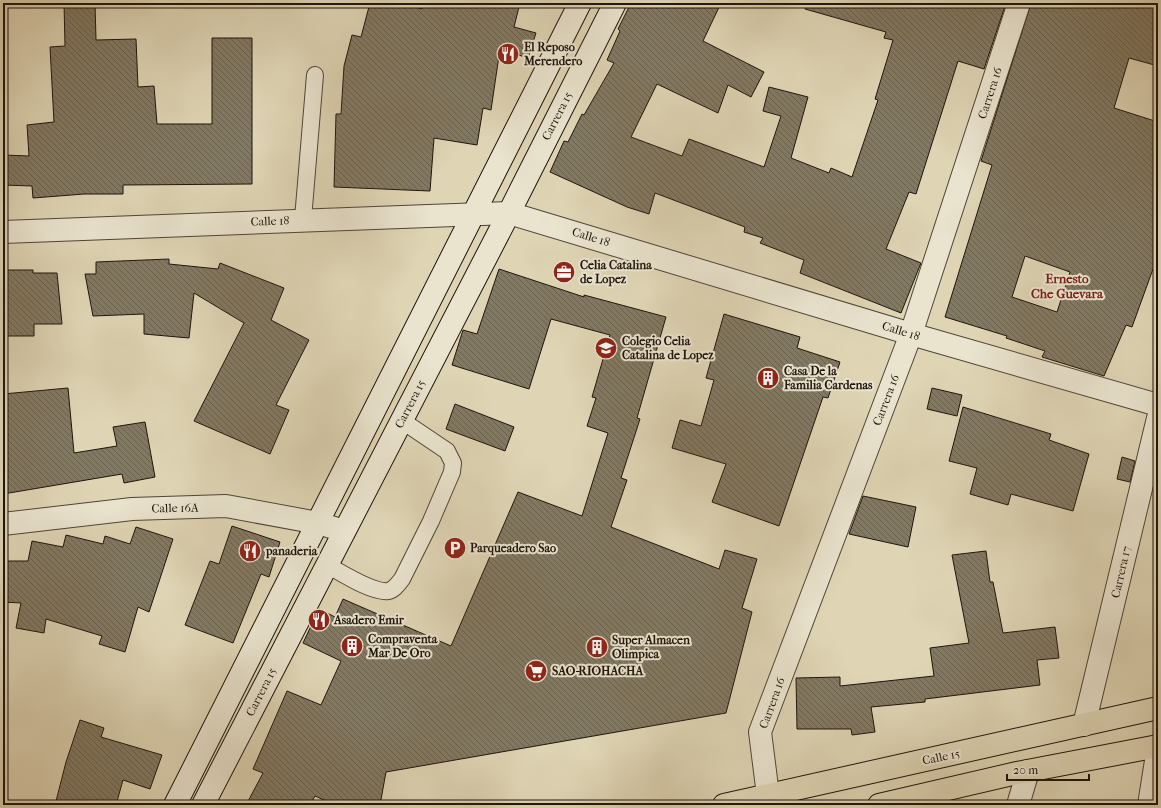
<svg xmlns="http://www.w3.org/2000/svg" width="1161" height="808" viewBox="0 0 1161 808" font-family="'IM FELL French Canon',serif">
<defs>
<pattern id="building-back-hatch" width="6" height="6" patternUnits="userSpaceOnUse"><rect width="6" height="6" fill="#827963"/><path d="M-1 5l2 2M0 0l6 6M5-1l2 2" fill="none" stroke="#6a6250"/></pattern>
</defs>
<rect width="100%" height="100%" fill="#dfd5b5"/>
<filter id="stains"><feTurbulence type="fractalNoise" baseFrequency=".005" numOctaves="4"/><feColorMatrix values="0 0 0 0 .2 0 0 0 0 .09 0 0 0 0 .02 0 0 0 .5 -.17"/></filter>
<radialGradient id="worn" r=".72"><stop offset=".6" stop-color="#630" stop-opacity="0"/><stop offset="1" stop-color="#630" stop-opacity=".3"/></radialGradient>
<g fill="url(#building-back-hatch)" stroke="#1e150b" fill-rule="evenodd">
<path d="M64,3H95L96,40L136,39L138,87L154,86L157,124H212V38H252V184L123,185V194H84L33,198L32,186L3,185V155L29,156L27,125L54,122L50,47L65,46Z"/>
<path d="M370,3H401L422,9L423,3H520L514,27L536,33L528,58L500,49L491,110L483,108L477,145L434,138L430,191L334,187L336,114H341L344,66L352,35L361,37Z"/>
<path d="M631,3H721L703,41L764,72L751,97L728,85L718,113L657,84L631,137L682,156L689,139L764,167L781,116L763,111L769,87L808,97L791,158L829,173L831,168L852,177L878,100L875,99L893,40L884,38L886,32L805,9L806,3H1006L984,69L958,61L916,194L909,192L886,249L921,263L901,313L800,273L804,260L760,243L763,238L744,232L745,227L655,193L649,214L627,207L550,172L564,141L568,142L582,114L584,115L614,63L607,60L620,31L618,29Z"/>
<path d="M1031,3H1158V66L1129,58L1114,108L1158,122V270L1153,269L1132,327L1126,325L1104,376L1042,357L1045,351L1006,338L1007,336L945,317L992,165L981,161ZM1025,256L1070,272L1057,312L1012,297Z"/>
<path d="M169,259V264L218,269L220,263L284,288L271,320L309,340L276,405L289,410L270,454L194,421L244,323L194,293L189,338L144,334V314L93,316L85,274H96V262Z"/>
<path d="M499,269L584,297V295L666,317L637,418L640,419L621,478L627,480L611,527L719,569L725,550L757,559L742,608L752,612L726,713L386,772L380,805H335L315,796L310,805H246L263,773L253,769L287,691L321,705L341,661L303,643L319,609L335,617L343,599L451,646L518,492L582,516L608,433L587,426L596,398L592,397L610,335L551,319L529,389L452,365L463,330L477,334Z"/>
<path d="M3,270H33V273H57L62,324H34V336H3Z"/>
<path d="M724,314L800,337L797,348L840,362L828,398L823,397L779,526L712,502L726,464L672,448L680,420L701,426L714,380L706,378Z"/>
<path d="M68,388L74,453L117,446L113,427L145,422L155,477L124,483L122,474L3,494V394Z"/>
<path d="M932,388L962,395L957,416L927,409Z"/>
<path d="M455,404L514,427L505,451L446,429Z"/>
<path d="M963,407L1051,434L1049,440L1089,454L1073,511L1011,494L1008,505L970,494L977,468L949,461Z"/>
<path d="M1122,457L1135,461L1130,482L1117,479Z"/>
<path d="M863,496L916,507L908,547L849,534Z"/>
<path d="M232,526L280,542L269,577L261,574L233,643L185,625L210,561L219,564Z"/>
<path d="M136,527L173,539L149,612L138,607L125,652L99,644L102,636L46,619L44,633L16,628L21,603L3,602V561H28L32,541L63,547L66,535L103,544L105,536L130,544Z"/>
<path d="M986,551L990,582H993L1003,633L1055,627L1059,658L1037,660L1040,685L925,699V702L871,707L875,732L852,735L851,729H797L796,678L840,677V686L934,676L930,648L969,643L952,555Z"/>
<path d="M80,720L104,728L101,737L162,755L150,789L123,780L116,805H55L66,762Z"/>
</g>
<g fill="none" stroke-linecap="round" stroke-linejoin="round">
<g stroke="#4e4536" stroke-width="18">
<g id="lane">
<path d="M303,219L315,75"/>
<path d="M327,565C342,573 372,593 388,591C394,590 398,584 402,579L431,521L452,472L453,463L447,451L401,420"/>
</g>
</g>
<g stroke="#4e4536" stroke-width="24">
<g id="street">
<path d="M3,232L509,213L911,334L1158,405"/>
<path d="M3,524L132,509L226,506L318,523L344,531"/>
<path d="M1084,725L1158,418"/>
<path d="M768,795L760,732L911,334L1019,3"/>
<path d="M1018,805L1028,771"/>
<path d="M1149,805L1158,748"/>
</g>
</g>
<g stroke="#1e150b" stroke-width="24">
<g id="secondary">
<path d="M175,805L580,3"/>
<path d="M203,805L509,213L615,3"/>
</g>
</g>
<g stroke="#1e150b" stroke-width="24">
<g id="highway">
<path d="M724,805L1158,708"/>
<path d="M879,805L1017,773L1158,746"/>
</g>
</g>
<use href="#lane" stroke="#eae4cf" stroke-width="16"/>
<use href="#street" stroke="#eae4cf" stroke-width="22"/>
<use href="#secondary" stroke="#eae4cf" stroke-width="22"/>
<use href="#highway" stroke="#dfd5b5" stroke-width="22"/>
</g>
<defs>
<g id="restaurant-disc" transform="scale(1.15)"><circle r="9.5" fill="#8f2418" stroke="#eae4cf"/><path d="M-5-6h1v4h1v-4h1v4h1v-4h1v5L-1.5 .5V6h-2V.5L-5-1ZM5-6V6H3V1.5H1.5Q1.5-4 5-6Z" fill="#fff"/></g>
<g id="office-disc" transform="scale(1.15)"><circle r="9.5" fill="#8f2418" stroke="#eae4cf"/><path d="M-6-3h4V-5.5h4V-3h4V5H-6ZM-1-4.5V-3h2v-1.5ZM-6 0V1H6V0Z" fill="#fff"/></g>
<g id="school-disc" transform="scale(1.15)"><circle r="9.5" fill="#8f2418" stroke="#eae4cf"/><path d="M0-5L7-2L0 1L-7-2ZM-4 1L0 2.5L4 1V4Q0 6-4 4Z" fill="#fff"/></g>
<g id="building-disc" transform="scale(1.15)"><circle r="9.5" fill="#8f2418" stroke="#eae4cf"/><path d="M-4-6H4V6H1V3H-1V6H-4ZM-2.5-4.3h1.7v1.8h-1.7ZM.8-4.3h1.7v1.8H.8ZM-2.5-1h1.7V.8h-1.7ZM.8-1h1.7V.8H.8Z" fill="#fff"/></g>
<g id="parking-disc" transform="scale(1.15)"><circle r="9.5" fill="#8f2418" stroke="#eae4cf"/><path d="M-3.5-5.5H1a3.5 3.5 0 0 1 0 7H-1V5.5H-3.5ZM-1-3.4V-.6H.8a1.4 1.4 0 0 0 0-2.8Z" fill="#fff"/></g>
<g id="supermarket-disc" transform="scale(1.15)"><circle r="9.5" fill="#8f2418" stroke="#eae4cf"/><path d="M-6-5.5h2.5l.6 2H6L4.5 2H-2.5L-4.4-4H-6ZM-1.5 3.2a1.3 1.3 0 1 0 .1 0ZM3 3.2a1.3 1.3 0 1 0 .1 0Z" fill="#fff"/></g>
</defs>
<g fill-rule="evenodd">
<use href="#restaurant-disc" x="508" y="54"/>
<use href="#office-disc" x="564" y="272"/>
<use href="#school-disc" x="606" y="348"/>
<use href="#building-disc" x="768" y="378"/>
<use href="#parking-disc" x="455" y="548"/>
<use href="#restaurant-disc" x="250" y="551"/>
<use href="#restaurant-disc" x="319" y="620"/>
<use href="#building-disc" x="352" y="646"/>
<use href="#building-disc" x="597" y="647"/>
<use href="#supermarket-disc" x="536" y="671"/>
</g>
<g text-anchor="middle" stroke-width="4" stroke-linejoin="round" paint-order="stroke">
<g font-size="12" font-weight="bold" fill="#1e150b" stroke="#eae4cf" text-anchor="start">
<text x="524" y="51">El Reposo<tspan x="524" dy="14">Merendero</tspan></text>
<text x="580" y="269">Celia Catalina<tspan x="580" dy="14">de Lopez</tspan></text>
<text x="622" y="345">Colegio Celia<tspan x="622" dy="14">Catalina de Lopez</tspan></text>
<text x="784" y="375">Casa De la<tspan x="784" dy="14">Familia Cardenas</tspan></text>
<text x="470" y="552">Parqueadero Sao</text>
<text x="266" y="555">panaderia</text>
<text x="334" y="624">Asadero Emir</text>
<text x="368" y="643">Compraventa<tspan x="368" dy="14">Mar De Oro</tspan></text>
<text x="612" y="644">Super Almacen<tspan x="612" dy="14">Olimpica</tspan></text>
<text x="552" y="675">SAO-RIOHACHA</text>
</g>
<g font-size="12" fill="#1e150b" stroke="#eae4cf">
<text transform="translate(990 93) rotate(-72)" y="4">Carrera 16</text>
<text transform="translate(557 116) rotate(-63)" y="4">Carrera 15</text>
<text transform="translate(270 221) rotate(-2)" y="4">Calle 18</text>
<text transform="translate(591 237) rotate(17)" y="4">Calle 18</text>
<text transform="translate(901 331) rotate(17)" y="4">Calle 18</text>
<text transform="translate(886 400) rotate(-69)" y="4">Carrera 16</text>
<text transform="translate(410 404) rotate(-63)" y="4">Carrera 15</text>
<text transform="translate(175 508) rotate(-1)" y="4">Calle 16A</text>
<text transform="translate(1121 572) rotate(-77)" y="4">Carrera 17</text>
<text transform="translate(261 692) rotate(-63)" y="4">Carrera 15</text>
<text transform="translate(772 703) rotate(-70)" y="4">Carrera 16</text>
<text transform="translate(941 757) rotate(-12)" y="4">Calle 15</text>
</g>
<g font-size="13" font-weight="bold" fill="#7a1f14" stroke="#eae4cf">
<text x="1067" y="283">Ernesto<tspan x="1067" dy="15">Che Guevara</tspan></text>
</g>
</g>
<rect width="1161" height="808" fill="none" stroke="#dfd5b5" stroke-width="16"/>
<rect x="4" y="4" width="1153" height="800" fill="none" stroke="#1e150b" stroke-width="2"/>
<rect x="8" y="8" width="1145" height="792" fill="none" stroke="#1e150b"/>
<path d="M1007 774v6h82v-6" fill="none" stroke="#1e150b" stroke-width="2"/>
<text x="1013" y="774" font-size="12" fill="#1e150b" stroke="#eae4cf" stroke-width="3" paint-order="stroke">20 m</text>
<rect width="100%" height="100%" filter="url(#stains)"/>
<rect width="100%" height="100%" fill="url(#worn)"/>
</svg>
